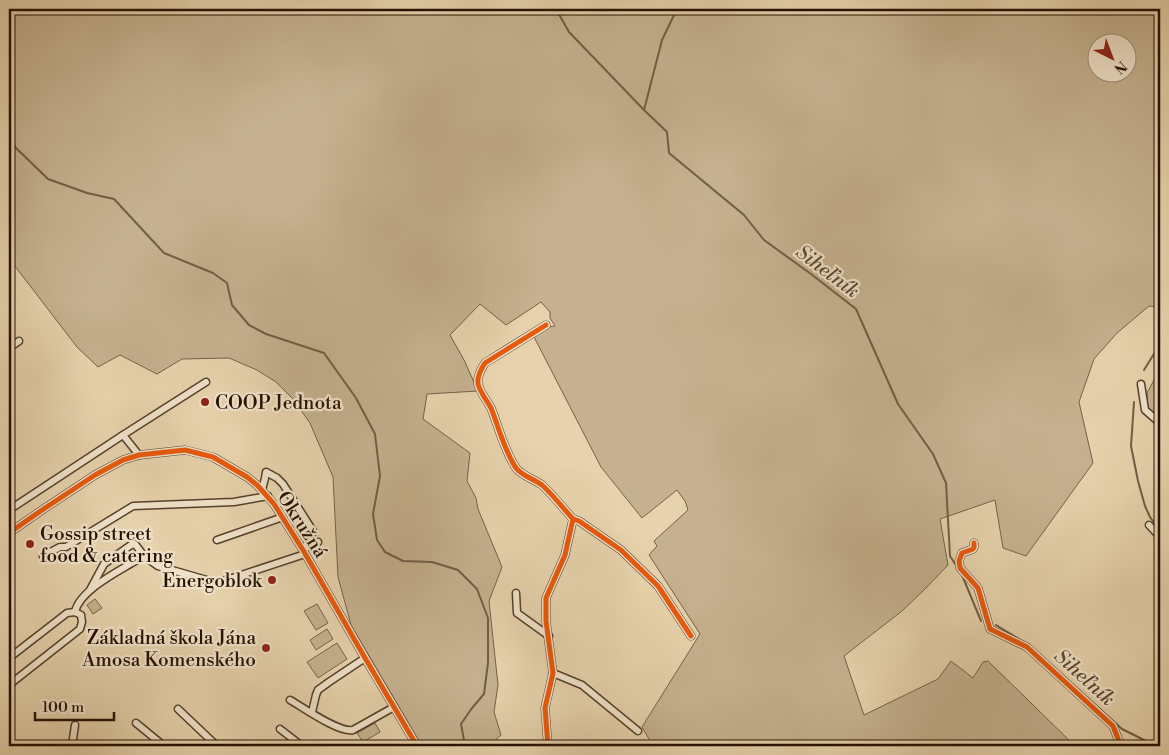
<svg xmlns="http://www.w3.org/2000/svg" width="1169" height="755" viewBox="0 0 1169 755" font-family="'Libre Bodoni',serif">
<rect width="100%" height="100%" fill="#e6d2ac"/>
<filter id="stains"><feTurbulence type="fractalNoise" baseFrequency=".004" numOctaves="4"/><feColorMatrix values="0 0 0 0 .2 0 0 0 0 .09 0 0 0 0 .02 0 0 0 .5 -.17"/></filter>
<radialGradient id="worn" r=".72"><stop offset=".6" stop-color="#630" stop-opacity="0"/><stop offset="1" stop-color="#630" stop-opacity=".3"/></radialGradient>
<g fill="#c5b18f" stroke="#766048" fill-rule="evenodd">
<path d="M9,9H1160V307L1149,306L1117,333L1094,359L1079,402L1093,463L1026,556L1003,548L995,500L940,519L948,565L925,589L902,611L844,656L864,715L938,679L951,661L973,678L983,662L988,661L1075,746H653L642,727L700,634L649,555L657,546L654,541L688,510L685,501L677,490L642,518L601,467L533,335L548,327L555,326L550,318V312L541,302L506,325L480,304L450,335L464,360L478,391L427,394L423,419L470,453L467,481L476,498L478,509L502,567L489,601L498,685L494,712L501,735L489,746H422L351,625L338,577L333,477L310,423L293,399L276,382L257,370L229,358L182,359L157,374L120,355L98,367L77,347L11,261L9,263ZM1096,42H1126V72H1096Z"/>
<path d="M1160,369V422L1148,411L1147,393Z"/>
<path d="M95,599L102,608L93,614L87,605Z"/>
<path d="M317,604L328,623L316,630L304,611Z"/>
<path d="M327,629L333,639L316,650L310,640Z"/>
<path d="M337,643L347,659L318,678L307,662Z"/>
<path d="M375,723L380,732L363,742L357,733Z"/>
</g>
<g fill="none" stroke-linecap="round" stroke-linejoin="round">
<g stroke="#725d45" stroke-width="2">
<path d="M556,9L569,32L644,110L667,132L669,153L744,215L764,240L811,274L856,309L898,404L933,454L946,483L950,556L957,567"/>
<path d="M644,110L662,40L677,9"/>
<path d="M9,136L16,148L48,179L87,193L114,199L164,253L213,273L227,283L232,305L249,325L266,334L324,353L356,398L375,434L380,476L373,514L377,540L385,552L403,561L432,562L458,570L477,589L488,618V663L484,694L472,708L461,724L465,746"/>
<path d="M1144,370L1160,344"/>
<path d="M1134,402L1131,446L1138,481L1145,506L1150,517L1160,531"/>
<path d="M962,575L981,621"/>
<path d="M996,625L1024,642"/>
<path d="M1058,671L1122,729L1156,746"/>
</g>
<g stroke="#56402c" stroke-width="9">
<g id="street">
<path d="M546,325L485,363C481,369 477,376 478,384C480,392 487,401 491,408C499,428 504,450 516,468C522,476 534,479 542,485C553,495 563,508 573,519"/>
<path d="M9,348L19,341"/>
<path d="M1141,384L1145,410L1160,423"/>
<path d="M139,455L123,435L206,382"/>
<path d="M262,490L265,478L266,472L277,478L283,484L313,531L310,540L303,550"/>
<path d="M9,510L123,435"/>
<path d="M1149,525L1160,537"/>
<path d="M9,533L42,510L95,475L123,460L139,455L185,450L213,457L247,477L257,485L274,504L303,550L365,658L394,707L417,746"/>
<path d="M217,540L283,517"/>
<path d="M974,543V547L973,549L962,553L959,561L960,568L978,588L990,629L1027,647L1113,726L1121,746"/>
<path d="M304,549L318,542"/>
<path d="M43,556L60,547H66L133,506L234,502L268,496"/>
<path d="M90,590L104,564L131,545L135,544L144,556L158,566L217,583L305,554"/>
<path d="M516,593L517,613L549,636"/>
<path d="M75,612C79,592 113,574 130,564C135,561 140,559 144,556"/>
<path d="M9,658L67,613L75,612L81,615L82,622L80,629L9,685"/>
<path d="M553,673L582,685L638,731"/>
<path d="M290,700C304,708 339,733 353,730L394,707"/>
<path d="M178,709L217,746"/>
<path d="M312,712L316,695L318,690L329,682L365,658"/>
<path d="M136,723L164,746"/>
<path d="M280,729L302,746"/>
<path d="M72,746L75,725"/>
<path d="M548,746L545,708L553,673L546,621V598L565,555L573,519L579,521L621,550L658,586L691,636"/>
</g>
</g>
<use href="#street" stroke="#efe2c9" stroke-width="6"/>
<g stroke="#efe2c9" stroke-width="8">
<g id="cycleway">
<path d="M546,325L485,363C481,369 477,376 478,384C480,392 487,401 491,408C499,428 504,450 516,468C522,476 534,479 542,485C553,495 563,508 573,519"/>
<path d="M9,533L42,510L95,475L123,460L139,455L185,450L213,457L247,477L257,485L274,504L303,550L365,658L394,707L417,746"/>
<path d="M974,543V547L973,549L962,553L959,561L960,568L978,588L990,629L1027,647L1113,726L1121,746"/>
<path d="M548,746L545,708L553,673L546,621V598L565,555L573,519L579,521L621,550L658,586L691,636"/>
</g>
</g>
<use href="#cycleway" stroke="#e8590c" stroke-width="5"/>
</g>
<g fill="#8f2418" stroke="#efe2c9" stroke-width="2">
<circle cx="205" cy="402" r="5"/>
<circle cx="30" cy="544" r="5"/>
<circle cx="272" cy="580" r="5"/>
<circle cx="266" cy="648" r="5"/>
</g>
<g text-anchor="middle" stroke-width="4.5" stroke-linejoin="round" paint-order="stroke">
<g font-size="19" fill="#261002" stroke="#efe2c9" text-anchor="start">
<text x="215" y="409">COOP Jednota</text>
<text x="40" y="540">Gossip street<tspan x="40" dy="22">food &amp; catering</tspan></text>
<text x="262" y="587" text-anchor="end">Energoblok</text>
<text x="256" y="644" text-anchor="end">Základná škola Jána<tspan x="256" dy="22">Amosa Komenského</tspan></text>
</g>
<g font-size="19" fill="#261002" stroke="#efe2c9">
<text transform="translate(303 524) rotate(57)" y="7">Okružná</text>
</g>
<g font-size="20" font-style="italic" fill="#5f4a34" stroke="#efe2c9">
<text transform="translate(828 271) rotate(37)" y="7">Siheľník</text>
<text transform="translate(1085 677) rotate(42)" y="7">Siheľník</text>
</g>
</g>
<rect width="1169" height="755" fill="none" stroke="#e6d2ac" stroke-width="30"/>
<rect x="10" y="10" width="1149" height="735" fill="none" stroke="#261002" stroke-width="2.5"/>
<rect x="15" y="15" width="1139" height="725" fill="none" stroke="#261002"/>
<g transform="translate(1112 58) rotate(138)"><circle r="24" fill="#efe2c9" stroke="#9f8e79"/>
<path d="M0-4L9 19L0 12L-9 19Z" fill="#8f2418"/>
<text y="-8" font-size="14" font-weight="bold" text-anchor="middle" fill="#261002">N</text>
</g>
<path d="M35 712v8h79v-8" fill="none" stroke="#261002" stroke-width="2.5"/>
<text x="42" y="712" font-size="15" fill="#261002" stroke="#efe2c9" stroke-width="4" paint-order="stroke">100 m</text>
<rect width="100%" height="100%" filter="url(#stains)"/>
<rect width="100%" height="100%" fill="url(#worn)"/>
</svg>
